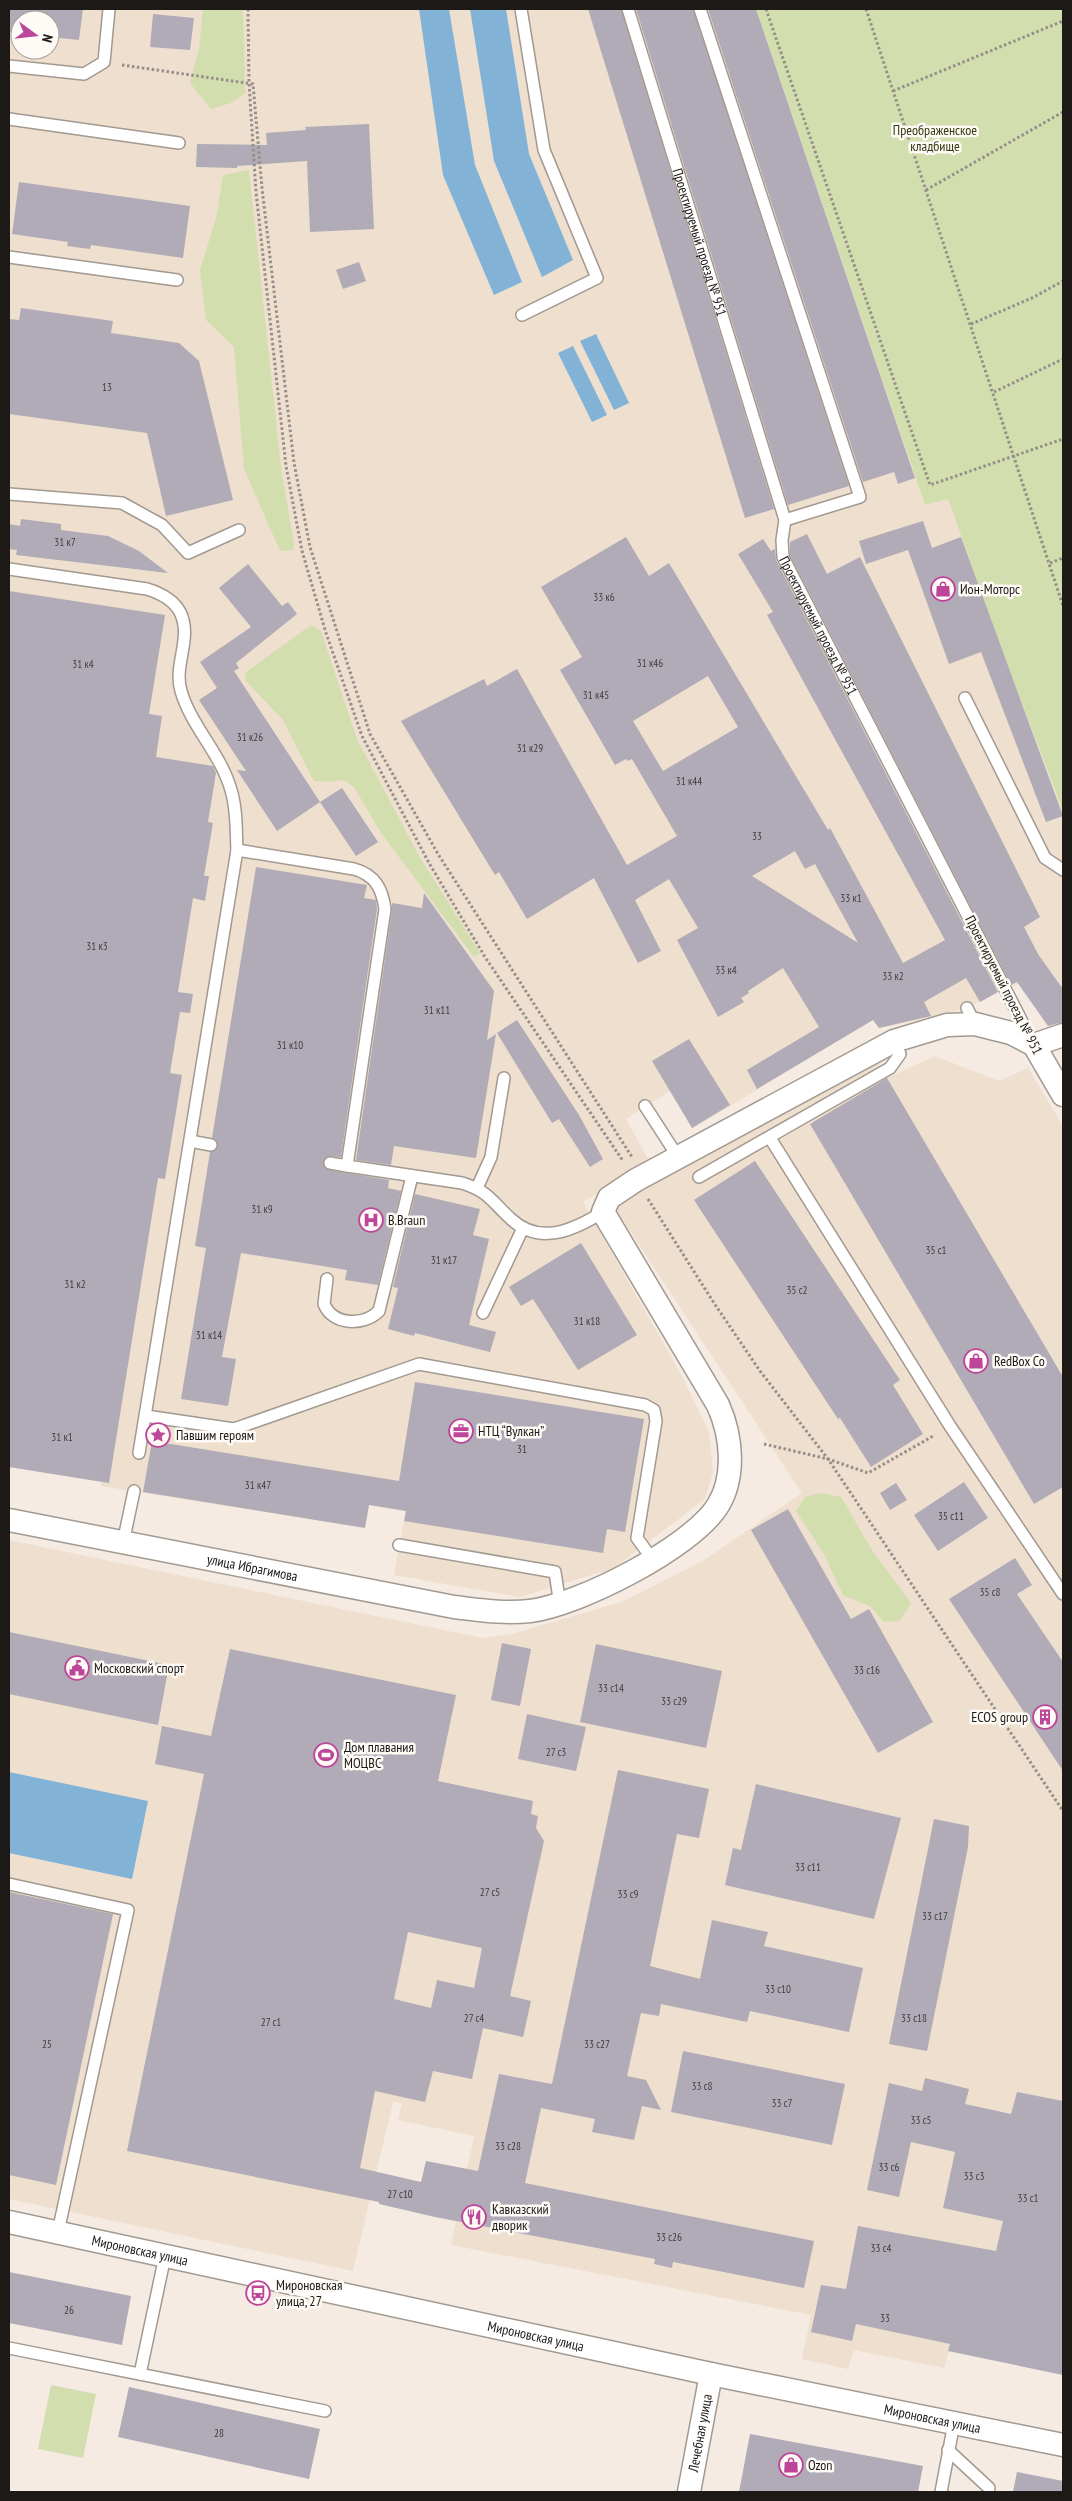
<svg xmlns="http://www.w3.org/2000/svg" width="1072" height="2501" viewBox="0 0 1072 2501" font-family="'PT Sans Narrow',sans-serif">
<rect width="100%" height="100%" fill="#f5ebe2"/>
<path fill="#eedfcf" fill-rule="evenodd" d="M9,9H756L925,505L948,499L1010,673L1063,811V989L1038,954L1019,984L998,992L967,1008L932,1017L879,1028L873,1020L693,1128L670,1091L626,1119L654,1170H674L878,1063L887,1078L935,1056L999,1081L1028,1068L1063,1126V2375L949,2351L944,2368L854,2350L848,2369L802,2359L811,2315L451,2245L474,2136L398,2120L402,2103L393,2102L353,2271L9,2199V1540L482,1638L512,1634L624,1601L704,1560L802,1493L603,1190L583,1202L681,1374L709,1432L713,1472L705,1499L614,1568L520,1597L394,1575L406,1510L369,1505L365,1528L101,1486V1482L9,1467ZM20,20H50V50H20Z"/>
<g fill="#d3deae">
<path d="M203,9H243L245,93L231,103L211,109L190,83L199,49Z"/>
<path d="M756,9H1063V811L1000,645L948,499L925,505Z"/>
<path d="M249,170L281,467L294,544L293,550L280,551L244,469L234,347L206,320L200,270L216,218L223,175Z"/>
<path d="M311,625L321,631L357,739L419,856L480,953L474,957L381,833L354,787L343,780L329,782L314,781L283,720L245,680L246,672Z"/>
<path d="M820,1493L841,1497L873,1552L911,1603L900,1621L884,1622L870,1606L843,1595L824,1554L796,1511L805,1497Z"/>
<path d="M51,2385L96,2394L83,2458L38,2449Z"/>
</g>
<g fill="#82b3d7">
<path d="M419,9H449L475,165L522,282L494,295L443,175Z"/>
<path d="M470,9H506L529,154L573,260L542,277L494,161Z"/>
<path d="M596,334L629,403L614,410L580,341Z"/>
<path d="M573,346L607,415L592,422L558,353Z"/>
<path d="M9,1772L148,1801L132,1879L9,1853Z"/>
</g>
<g fill="#b0abb6" fill-rule="evenodd">
<path d="M9,9H83L79,40L50,37V20H20V34L9,32Z"/>
<path d="M588,9H621L774,509L745,518Z"/>
<path d="M636,9H693L849,486L788,505Z"/>
<path d="M708,9H756L915,478L898,484L894,472L863,482Z"/>
<path d="M153,14L194,18L190,50L150,47Z"/>
<path d="M369,124L374,229L310,232L307,161L237,166V168L196,167L197,144L267,145L266,133L306,130L305,127Z"/>
<path d="M19,182L190,206L183,258L91,245L90,249L67,246L68,242L12,234Z"/>
<path d="M359,262L366,281L343,289L336,270Z"/>
<path d="M21,308L113,321L111,333L179,343L199,361L233,500L166,516L147,433L9,414V319L19,320Z"/>
<path d="M21,519L61,524V530L108,536L139,551L168,573L16,555L17,550L9,549V524L20,526Z"/>
<path d="M923,521L932,548L961,537L1063,816L1046,822L981,652L949,664L908,550L866,564L859,541Z"/>
<path d="M807,534L827,574L860,557L1040,917L1024,927L1038,954L1063,989V1022L1048,1026L1017,982L1011,985L790,555V542Z"/>
<path d="M626,537L649,576L669,563L828,830L830,828L903,963L945,940L767,615L773,612L738,554L763,539L771,551L775,549L776,560L998,992L980,1002L966,978L924,1002L931,1016L879,1028L873,1020L757,1089L747,1070L819,1027L783,968L748,991L749,993L741,998L744,1002L718,1017L677,940L698,928L669,879L635,900L661,951L638,963L594,878L527,919L499,872L495,875L401,721L484,679L487,686L517,669L627,865L677,836L632,759L628,761L626,759L615,765L560,670L582,657L541,587ZM708,676L738,727L663,771L633,721ZM795,851L805,869L815,864L858,943L752,876Z"/>
<path d="M248,564L282,606L288,602L297,614L236,663L239,668L234,671L320,802L277,831L237,770L246,771L199,700L217,688L200,662L251,627L219,588Z"/>
<path d="M9,591L165,615L149,714L162,716L156,757L213,766L216,773L208,822L213,823L204,876H209L205,901L193,898L178,992L193,994L190,1013L180,1012L170,1073L182,1075L165,1179L158,1178L109,1483L9,1467Z"/>
<path d="M342,788L378,842L356,856L320,802Z"/>
<path d="M256,867L367,885L364,898L376,900L377,909L341,1157L328,1156L323,1162L325,1168L329,1170L389,1180L388,1188L401,1191L378,1285L345,1280L347,1270L241,1253L222,1357L236,1359L228,1406L181,1399L206,1248L195,1246L210,1152L216,1150L218,1146L216,1140L212,1138Z"/>
<path d="M424,893L494,991L487,1040L496,1034L476,1158L394,1146L391,1165L356,1160L392,910V903L422,908Z"/>
<path d="M517,1020L579,1115L603,1159L590,1167L559,1119L552,1123L497,1033Z"/>
<path d="M689,1039L730,1105L692,1128L652,1061Z"/>
<path d="M887,1078L1063,1377V1487L1034,1504L810,1124Z"/>
<path d="M755,1161L900,1380L893,1385L923,1434L871,1467L840,1418L838,1419L694,1200Z"/>
<path d="M415,1194L480,1209L473,1235L489,1239L469,1325L496,1332L490,1352L415,1333L414,1336L388,1329L398,1288L393,1287Z"/>
<path d="M581,1243L637,1335L578,1370L533,1299L521,1306L509,1287Z"/>
<path d="M415,1382L644,1419L625,1532L607,1529L603,1553L404,1521L406,1511L369,1505L365,1528L143,1492L152,1441L399,1481Z"/>
<path d="M964,1482L988,1518L938,1551L914,1515Z"/>
<path d="M896,1483L907,1500L890,1510L880,1493Z"/>
<path d="M788,1509L851,1619L869,1609L933,1722L878,1753L751,1530Z"/>
<path d="M1015,1558L1032,1585L1017,1594L1063,1662V1771L949,1599Z"/>
<path d="M9,1632L169,1665L158,1725L9,1694Z"/>
<path d="M502,1643L531,1649L520,1706L491,1700Z"/>
<path d="M596,1644L722,1671L706,1748L580,1722Z"/>
<path d="M230,1649L456,1695L438,1781L533,1801L531,1814L538,1816L536,1828L544,1841L510,1996L531,2001L523,2037L483,2028L472,2079L433,2071L425,2102L375,2091L360,2168L421,2182L426,2161L478,2171L499,2074L552,2084L618,1770L709,1789L699,1838L677,1834L650,1966L700,1979L712,1920L768,1932L764,1946L863,1968L849,2032L750,2011L747,2022L661,2004L659,2016L641,2013L627,2076L646,2080L661,2110L642,2106L634,2140L592,2132L595,2119L541,2108L525,2183L814,2241L804,2288L673,2262L672,2268L654,2264L655,2259L435,2217L379,2204V2202L127,2151L204,1774L155,1764L162,1726L211,1736ZM408,1932L482,1948L474,1988L437,1980L431,2008L394,1999Z"/>
<path d="M527,1714L586,1727L576,1771L518,1759Z"/>
<path d="M756,1784L901,1818L874,1919L725,1885L733,1848L741,1850Z"/>
<path d="M934,1819L969,1826L968,1847L927,2051L889,2044Z"/>
<path d="M9,1892L113,1914L56,2185L9,2175Z"/>
<path d="M683,2051L845,2084L832,2145L671,2112Z"/>
<path d="M925,2078L969,2089L965,2104L1011,2114L1017,2092L1063,2101V2375L948,2351L950,2344L856,2324L852,2341L811,2332L821,2285L846,2289L858,2226L996,2251L1003,2221L943,2208L955,2152L911,2142L899,2197L867,2190L889,2083L922,2091Z"/>
<path d="M9,2272L131,2296L122,2345L9,2323Z"/>
<path d="M129,2387L320,2429L309,2479L118,2437Z"/>
<path d="M750,2434L923,2466L918,2492H739Z"/>
<path d="M1017,2472L1063,2481V2492H1013Z"/>
</g>
<g fill="none" stroke-linecap="round" stroke-linejoin="round">
<g stroke="#a29990" stroke-width="14">
<g id="service">
<path d="M521,9L544,150L597,278L522,315"/>
<path id="s1" d="M628,9L785,520L782,540L783,557L1032,1041"/>
<path d="M700,9L860,497L785,520"/>
<path d="M9,66L84,74L104,62L109,9"/>
<path d="M9,119L179,143"/>
<path d="M9,257L177,280"/>
<path d="M9,494L122,503L162,525L188,553L239,530"/>
<path d="M9,569L147,589C160,593 173,599 180,612C193,638 173,665 181,691C191,726 221,754 231,790C237,809 236,831 237,850L139,1453"/>
<path d="M965,698L1045,858L1063,870"/>
<path d="M237,850L354,869C375,875 382,888 385,909L347,1166L462,1183C490,1192 491,1201 511,1219C540,1246 574,1230 603,1212"/>
<path d="M967,1008L975,1024"/>
<path d="M645,1106L678,1157"/>
<path d="M770,1138L950,1426L1063,1594"/>
<path d="M190,1141L211,1145"/>
<path d="M330,1163L347,1166"/>
<path d="M699,1177L890,1068L900,1054L894,1041"/>
<path d="M477,1188L491,1157L504,1078"/>
<path d="M327,1279L324,1304C333,1326 364,1326 379,1311L412,1176"/>
<path d="M483,1313L523,1228"/>
<path d="M146,1416L234,1429L419,1364L645,1405L654,1410L656,1421L637,1538L653,1560"/>
<path d="M123,1543L134,1491"/>
<path d="M399,1545L555,1572L560,1605"/>
<path d="M9,1884L128,1910L58,2232"/>
<path d="M9,2348L325,2411"/>
<path d="M140,2374L165,2256"/>
<path d="M948,2450L989,2488"/>
<path d="M941,2492L954,2423"/>
</g>
</g>
<g stroke="#a29990" stroke-width="25">
<g id="minor">
<path d="M1034,1045L1063,1095"/>
<path id="s2" d="M9,1520L454,1607C480,1610 504,1614 530,1611C579,1605 690,1548 717,1507C736,1478 732,1436 718,1405L603,1212L609,1198L636,1180L894,1041L947,1025L975,1024L1011,1033L1034,1045L1063,1035"/>
<path id="s3" d="M9,2222L711,2374L1063,2445"/>
<path id="s4" d="M689,2492L711,2374"/>
</g>
</g>
<g stroke="#968f89" stroke-width="3" stroke-dasharray="2.5 2.5" stroke-linecap="butt">
<path d="M248,9L249,83L256,192L286,466L302,551L326,633L362,736L429,863L485,957L623,1161"/>
<path d="M766,9L930,485L1063,439"/>
<path d="M866,9L1063,606"/>
<path d="M122,65L253,84L262,188L294,463L310,547L370,734L438,854L632,1157"/>
<path d="M893,91L1063,21"/>
<path d="M926,190L1063,112"/>
<path d="M971,324L1032,298L1063,281"/>
<path d="M994,392L1063,359"/>
<path d="M1050,563L1063,558"/>
<path d="M648,1199L714,1303L760,1371L828,1459L1063,1811"/>
<path d="M764,1444L828,1459L868,1473L935,1435"/>
</g>
<use href="#service" stroke="#fff" stroke-width="11"/>
<use href="#minor" stroke="#fff" stroke-width="22"/>
</g>
<defs>
<g id="shop-ring" transform="scale(1.25)"><circle r="9.5" fill="#fefaf6" stroke="#bd459a" stroke-width="1.5"/><path d="M-5-2.5h2.3a2.7 3.5 0 0 1 5.4 0H5L5.5 6h-11ZM-1.5-2.5h3a1.5 2.3 0 0 0-3 0Z" fill="#bd459a"/></g>
<g id="hospital-ring" transform="scale(1.25)"><circle r="9.5" fill="#fefaf6" stroke="#bd459a" stroke-width="1.5"/><path d="M-5-5h3v3.5h4V-5h3V5h-3V1.5h-4V5h-3Z" fill="#bd459a"/></g>
<g id="office-ring" transform="scale(1.25)"><circle r="9.5" fill="#fefaf6" stroke="#bd459a" stroke-width="1.5"/><path d="M-6-3h4V-5.5h4V-3h4V5H-6ZM-1-4.5V-3h2v-1.5ZM-6 0V1H6V0Z" fill="#bd459a"/></g>
<g id="sight-ring" transform="scale(1.25)"><circle r="9.5" fill="#fefaf6" stroke="#bd459a" stroke-width="1.5"/><path d="M0-6L1.8-2.2L6-1.7L2.9 1.2L3.7 5.4L0 3.3L-3.7 5.4L-2.9 1.2L-6-1.7L-1.8-2.2Z" fill="#bd459a"/></g>
<g id="civic-ring" transform="scale(1.25)"><circle r="9.5" fill="#fefaf6" stroke="#bd459a" stroke-width="1.5"/><path d="M-.6-6.5H3V-4.5H.6V-3L4-1V1h2V6H-6V1h2V-1L-.6-3ZM-1.2 2.5V6h2.4V2.5Z" fill="#bd459a"/></g>
<g id="building-ring" transform="scale(1.25)"><circle r="9.5" fill="#fefaf6" stroke="#bd459a" stroke-width="1.5"/><path d="M-4-6H4V6H1V3H-1V6H-4ZM-2.5-4.3h1.7v1.8h-1.7ZM.8-4.3h1.7v1.8H.8ZM-2.5-1h1.7V.8h-1.7ZM.8-1h1.7V.8H.8Z" fill="#bd459a"/></g>
<g id="stadium-ring" transform="scale(1.25)"><circle r="9.5" fill="#fefaf6" stroke="#bd459a" stroke-width="1.5"/><path d="M0-5a6.5 5 0 1 0 0 10a6.5 5 0 1 0 0-10ZM-3.5-1.8h7v3.6h-7Z" fill="#bd459a"/></g>
<g id="restaurant-ring" transform="scale(1.25)"><circle r="9.5" fill="#fefaf6" stroke="#bd459a" stroke-width="1.5"/><path d="M-5-6h1v4h1v-4h1v4h1v-4h1v5L-1.5 .5V6h-2V.5L-5-1ZM5-6V6H3V1.5H1.5Q1.5-4 5-6Z" fill="#bd459a"/></g>
<g id="bus-ring" transform="scale(1.25)"><circle r="9.5" fill="#fefaf6" stroke="#bd459a" stroke-width="1.5"/><path d="M-5-6H5V4H4V6H2V4H-2V6H-4V4H-5ZM-3.5-4V0h7V-4ZM-3.5 1.2v1.5H-2V1.2ZM2 1.2v1.5H3.5V1.2Z" fill="#bd459a"/></g>
</defs>
<g fill-rule="evenodd">
<use href="#shop-ring" x="943" y="589"/>
<use href="#hospital-ring" x="371" y="1220"/>
<use href="#shop-ring" x="976" y="1361"/>
<use href="#office-ring" x="461" y="1431"/>
<use href="#sight-ring" x="158" y="1435"/>
<use href="#civic-ring" x="77" y="1668"/>
<use href="#building-ring" x="1045" y="1717"/>
<use href="#stadium-ring" x="326" y="1755"/>
<use href="#restaurant-ring" x="474" y="2217"/>
<use href="#bus-ring" x="258" y="2293"/>
<use href="#shop-ring" x="791" y="2465"/>
</g>
<g text-anchor="middle" stroke-width="5" stroke-linejoin="round" paint-order="stroke">
<g font-size="11" fill="#413e3e">
<text x="107" y="391">13</text>
<text x="65" y="546">31 к7</text>
<text x="604" y="601">33 к6</text>
<text x="650" y="667">31 к46</text>
<text x="83" y="668">31 к4</text>
<text x="596" y="699">31 к45</text>
<text x="250" y="741">31 к26</text>
<text x="530" y="752">31 к29</text>
<text x="689" y="785">31 к44</text>
<text x="757" y="840">33</text>
<text x="851" y="902">33 к1</text>
<text x="97" y="950">31 к3</text>
<text x="726" y="974">33 к4</text>
<text x="893" y="980">33 к2</text>
<text x="437" y="1014">31 к11</text>
<text x="290" y="1049">31 к10</text>
<text x="262" y="1213">31 к9</text>
<text x="936" y="1254">35 с1</text>
<text x="444" y="1264">31 к17</text>
<text x="75" y="1288">31 к2</text>
<text x="797" y="1294">35 с2</text>
<text x="587" y="1325">31 к18</text>
<text x="209" y="1339">31 к14</text>
<text x="62" y="1441">31 к1</text>
<text x="522" y="1453">31</text>
<text x="258" y="1489">31 к47</text>
<text x="951" y="1520">35 с11</text>
<text x="990" y="1596">35 с8</text>
<text x="867" y="1674">33 с16</text>
<text x="611" y="1692">33 с14</text>
<text x="674" y="1705">33 с29</text>
<text x="556" y="1756">27 с3</text>
<text x="808" y="1871">33 с11</text>
<text x="490" y="1896">27 с5</text>
<text x="628" y="1898">33 с9</text>
<text x="935" y="1920">33 с17</text>
<text x="778" y="1993">33 с10</text>
<text x="474" y="2022">27 с4</text>
<text x="914" y="2022">33 с18</text>
<text x="271" y="2026">27 с1</text>
<text x="47" y="2048">25</text>
<text x="597" y="2048">33 с27</text>
<text x="702" y="2090">33 с8</text>
<text x="782" y="2107">33 с7</text>
<text x="921" y="2124">33 с5</text>
<text x="508" y="2150">33 с28</text>
<text x="889" y="2171">33 с6</text>
<text x="974" y="2180">33 с3</text>
<text x="400" y="2198">27 с10</text>
<text x="1028" y="2202">33 с1</text>
<text x="669" y="2241">33 с26</text>
<text x="881" y="2252">33 с4</text>
<text x="69" y="2314">26</text>
<text x="885" y="2322">33</text>
<text x="219" y="2437">28</text>
</g>
<g font-size="14" fill="#323a11" stroke="#fefaf6">
<text x="935" y="135">Преображенское<tspan x="935" dy="16">кладбище</tspan></text>
</g>
<g font-size="14" fill="#1c1916" stroke="#fefaf6">
<text dy="5" stroke="none"><textPath href="#s1" startOffset="244">Проектируемый проезд № 951</textPath></text>
<text dy="5" stroke="none"><textPath href="#s1" startOffset="649">Проектируемый проезд № 951</textPath></text>
<text transform="translate(1004 985) rotate(63)" y="5">Проектируемый проезд № 951</text>
<text dy="5" stroke="none"><textPath href="#s2" startOffset="248">улица Ибрагимова</textPath></text>
<text dy="5" stroke="none"><textPath href="#s3" startOffset="134">Мироновская улица</textPath></text>
<text dy="5" stroke="none"><textPath href="#s3" startOffset="539">Мироновская улица</textPath></text>
<text dy="5" stroke="none"><textPath href="#s3" startOffset="944">Мироновская улица</textPath></text>
<text dy="5" stroke="none"><textPath href="#s4" startOffset="60">Лечебная улица</textPath></text>
</g>
<g font-size="14" fill="#1c1916" stroke="#fefaf6" text-anchor="start">
<text x="960" y="594">Ион-Моторс</text>
<text x="388" y="1225">B.Braun</text>
<text x="994" y="1366">RedBox Co</text>
<text x="478" y="1436">НТЦ “Вулкан”</text>
<text x="176" y="1440">Павшим героям</text>
<text x="94" y="1673">Московский спорт</text>
<text x="1028" y="1722" text-anchor="end">ECOS group</text>
<text x="344" y="1752">Дом плавания<tspan x="344" dy="16">МОЦВС</tspan></text>
<text x="492" y="2214">Кавказский<tspan x="492" dy="16">дворик</tspan></text>
<text x="276" y="2290">Мироновская<tspan x="276" dy="16">улица, 27</tspan></text>
<text x="808" y="2470">Ozon</text>
</g>
</g>
<rect width="1072" height="2501" fill="none" stroke="#1c1916" stroke-width="20"/>
<g transform="translate(35 35) rotate(105)"><circle r="24" fill="#fefaf6" stroke="#a4a09c"/>
<path d="M0-4L9 19L0 12L-9 19Z" fill="#bd459a"/>
<text y="-8" font-size="14" font-weight="bold" text-anchor="middle" fill="#1c1916">N</text>
</g>
</svg>
